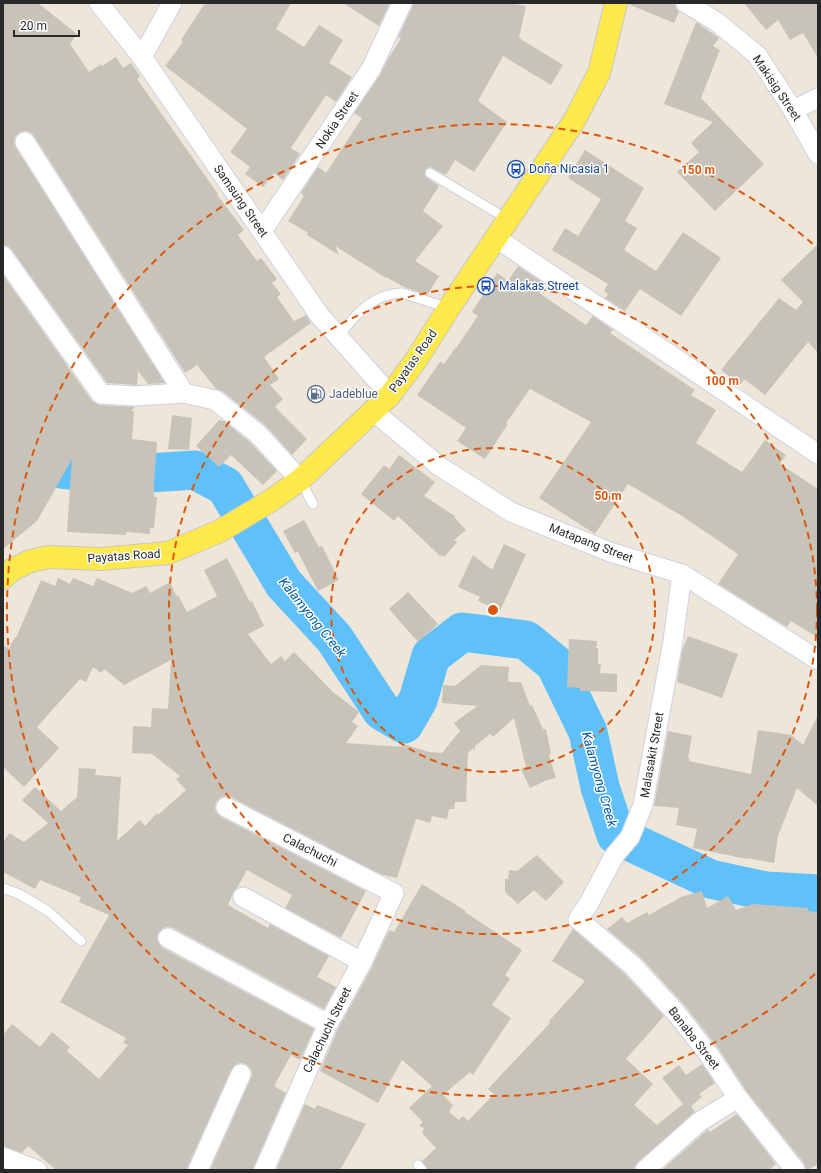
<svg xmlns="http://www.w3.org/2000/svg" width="821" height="1173" viewBox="0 0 821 1173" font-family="Roboto,sans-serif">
<rect width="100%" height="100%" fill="#ede6d9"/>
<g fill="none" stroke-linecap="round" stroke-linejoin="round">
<path stroke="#60c0fa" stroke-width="39" d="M3,441L10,446L61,469L118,475L195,470L225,486L284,584L334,638L382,711L404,724L418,700L431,656L462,632L526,640L555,664L588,732L600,787L616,835L710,879L766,891L818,894"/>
</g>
<g fill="#c8c3b9">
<path d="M3,3H38L77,34L70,44L89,72L101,64L102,66L116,57L123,68L131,63L140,76L137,79L218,194L217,195L244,230L238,235L257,261L261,258L277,279L272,283L281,294L277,297L294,321L306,315L311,323L264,357L279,379L270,385L283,399L275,407L307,439L292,455L265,425L222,391L216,389L197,365L185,373L34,136L30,132L25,131L19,133L15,137L14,142L16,148L165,383L148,384L138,371L137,385L107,383L12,250L8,246L3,245Z"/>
<path d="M205,3H291L276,29L304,47L319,25L343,40L329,63L352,77L336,102L326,95L291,148L300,154L283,180L274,173L263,187L245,174L250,167L230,152L247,129L165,66L183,42L181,40Z"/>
<path d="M343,3H390L379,26Z"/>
<path d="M413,3H508L526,6L519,38L563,65L551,85L503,56L478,101L507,122L474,172L455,160L446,175L430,167L425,170V176L439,186L423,211L443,226L415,261L439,276L427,295L404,287L386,277V278L335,246L339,255L307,235L308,233L288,221L304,196L301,193L318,167L326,173L362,118L354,113L380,75L388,59L401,38L398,37L412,8Z"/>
<path d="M628,3H675L676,8L679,12L674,23L628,4Z"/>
<path d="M744,3H818V58L803,33L790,40L778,20L766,30Z"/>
<path d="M696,22L719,38L713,46L720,50L701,98L764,164L715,211L677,172L699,152L691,143L713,122L664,104Z"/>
<path d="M585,150L644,188L625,221L637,228L624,250L656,271L683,232L721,258L681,316L640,289L625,311L605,298L608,294L604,291L608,284L552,250L565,228L578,236L601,199L568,178Z"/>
<path d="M818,244V353L808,342L765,395L744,379L740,385L721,370L779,298L796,310L803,302L781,280Z"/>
<path d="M518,266L545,284L539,293L586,325L593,316L613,330L610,333L695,390L691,395L716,410L696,443L742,472L765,440L786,455L780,464L818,489V638L791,621L787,627L718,584L738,554L682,516L628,484L595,534L539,498L591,422L530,389L506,423L508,424L485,459L457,441L466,428L417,395L440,362L444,364L456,347V348L478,316L472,312L497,273L508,281Z"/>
<path d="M3,275L92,401L100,405L135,407L131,411H134L132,439L157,442L154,483V497H157L154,528H150V534L126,532V535L67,532L72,459L37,521L3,549Z"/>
<path d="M172,415L192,418L189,450L168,449Z"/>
<path d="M219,420L224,421L250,442L277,471L263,485L231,455L219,467L196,446Z"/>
<path d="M399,455L435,482L424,496L455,516V518L466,530L454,540L457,542L444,557L442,555L440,556L398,516L394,521L361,494L384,465L389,469Z"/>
<path d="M304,520L319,547L322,546L339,580L318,591L298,552L295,553L283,531Z"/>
<path d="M504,544L526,554L500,611L478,601L480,597L458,587L473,555L492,570Z"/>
<path d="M227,558L250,602L252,601L264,626L248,634L271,664L281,656L285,661L294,652L333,692L359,712L352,722L358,726L346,743L405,747L406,745L429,752L442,753L460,731L454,723L477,706L442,703L443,685L455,686L481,665L509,667L508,681H509V682H521L530,706L532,705L543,729H546L551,754L549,755L556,778L547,780L530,788L521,769L526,767L514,718L493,737L490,734L475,746V751L473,748L468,753L466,802H455L454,809H449L447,819L432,816L430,823L416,819L397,878L380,874L231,797L225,796L220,798L216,802L215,808L217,813L221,817L366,891L341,938L285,908L292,895L247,870L237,888L234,891L228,905L268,928L270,924L329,956L317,977L336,987L324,1009L173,928L167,927L162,929L158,933L157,939L159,944L163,948L314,1029L300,1060L291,1055L274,1086L286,1093L254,1166L253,1170H210L251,1078L252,1072L250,1068L246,1064L240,1063L235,1065L231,1070L188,1166L187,1170H56L28,1146L22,1153L3,1146V1035L12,1024L40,1047L52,1032L70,1047L67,1051L99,1079L128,1045L123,1043L126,1038L60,1002L109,915L79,902L81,897L40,880L35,889L3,872V843L9,833L24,842L48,823L22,800L35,787L61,811L77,797L79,768L96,769L95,775L121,777L117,841L140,820L145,826L157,813L158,815L186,790L176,779L180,776L152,754L132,753L133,726L151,727L152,708L168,709L171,660L124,685L104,669L101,673L93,667L86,682L80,679L37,727L59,748L24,787L3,767V645L9,648L15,637L16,638L41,580L55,586L58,578L70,584L73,578L93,586L97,578L132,593L146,586L150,593L170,582L176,596L178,595L187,612L217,596L204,570Z"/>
<path d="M408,592L438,624L418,642L389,609Z"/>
<path d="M688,636L738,654L722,698L677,682L682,651Z"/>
<path d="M569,639L597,641L596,648H598V664H601L600,673L617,674V692L580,691V688L567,687Z"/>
<path d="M818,715V806L797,788L778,836L774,863L747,858V859L693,848L697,829L676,825L679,808L654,806L668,731L692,736L688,758H689V761L751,774L758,730L791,735L803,745Z"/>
<path d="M537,855L564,882L546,901L534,890L518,904L506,893L505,890V879H508L509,870L517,871Z"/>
<path d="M422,884L466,911L465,912L522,950L505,975L510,979L492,1005L511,1018L473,1075L470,1072L443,1095L453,1105L449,1112L459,1120L463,1116L468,1121L494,1094L488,1089L550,1023L549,1021L585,981L552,961L573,929L624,973L664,1016L626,1059L653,1084L634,1105L657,1125L683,1104L662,1078L679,1065L686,1075L702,1064L715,1083L699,1094L702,1097L691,1106L695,1112L638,1162L635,1166L634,1170H428L422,1161L436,1148L422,1133L424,1128L419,1126L423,1122L409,1108L432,1086L402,1060L378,1103L320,1071L338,1029L372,967L387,934L390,930L394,932Z"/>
<path d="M702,891L707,908L728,896L736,910L753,904L808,908V911L818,912V1164L808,1170H806L804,1163L747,1092L718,1048L686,1007L640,957L607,929L622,917L627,923L647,912L649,915L681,897Z"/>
<path d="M305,1104L315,1109L317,1105L366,1124L340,1170H276Z"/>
<path d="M737,1114L776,1164L769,1170H662L706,1131L708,1129L710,1132Z"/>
</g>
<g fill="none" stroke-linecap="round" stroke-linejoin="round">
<g stroke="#ced0e4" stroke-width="11">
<g id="lane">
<path d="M430,173L507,219"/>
<path d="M338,336C356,315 371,294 402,293L449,308"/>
<path d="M300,480L313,504"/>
<path d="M3,888L19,894L48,911L81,941"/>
<path d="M418,1165L422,1170"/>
</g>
</g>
<g stroke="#ced0e4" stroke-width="21">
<g id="street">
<path d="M99,3L142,57L320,316L390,395"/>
<path d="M686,3L717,22L757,55L793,110L818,154"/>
<path d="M142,57L172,3"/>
<path d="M793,110L818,98"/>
<path d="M25,142L184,393"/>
<path d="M262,231L371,69L402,3"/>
<path d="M496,238L818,454"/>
<path d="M3,256L101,394L135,396L184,393L215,400L258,434L300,480"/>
<path d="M373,411L439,466L511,512L610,552L682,574L818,660"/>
<path d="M682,574L673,641L643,805L630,837L614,856L588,905L578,919L632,965L677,1014L709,1055L738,1098L795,1170"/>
<path d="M226,807L394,893L362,962L328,1024L264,1170"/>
<path d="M243,897L362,962"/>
<path d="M168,938L328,1024"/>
<path d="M3,1157L37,1170"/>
<path d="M198,1170L241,1074"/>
<path d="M645,1170L699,1122L738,1098"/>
</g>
</g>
<g stroke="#c7c7c7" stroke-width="24">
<path id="primary" d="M3,578L12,570L30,561L49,557L101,559L168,553L220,531L270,501L300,480L390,395L416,360L449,308L574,121L599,73L616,3"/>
</g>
<use href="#lane" stroke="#fff" stroke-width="9"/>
<use href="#street" stroke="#fff" stroke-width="19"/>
<use href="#primary" stroke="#fee94c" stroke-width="22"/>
</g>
<g fill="none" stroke="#de570d" stroke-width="2" stroke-dasharray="7 5">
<circle cx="493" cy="610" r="162"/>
<circle cx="493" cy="610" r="324"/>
<path d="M815 974A486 486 0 1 1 815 246"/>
</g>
<defs>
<g id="bus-ring" transform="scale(0.9)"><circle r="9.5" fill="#fff" stroke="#1a4fb4" stroke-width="1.5"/><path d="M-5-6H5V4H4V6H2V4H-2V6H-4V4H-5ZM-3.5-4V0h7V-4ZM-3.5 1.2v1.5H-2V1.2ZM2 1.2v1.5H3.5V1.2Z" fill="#1a4fb4"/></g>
<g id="fuel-ring" transform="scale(0.9)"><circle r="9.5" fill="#fff" stroke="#5c6f8a" stroke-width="1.5"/><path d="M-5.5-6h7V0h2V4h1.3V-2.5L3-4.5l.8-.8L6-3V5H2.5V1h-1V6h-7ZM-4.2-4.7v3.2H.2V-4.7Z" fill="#5c6f8a"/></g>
</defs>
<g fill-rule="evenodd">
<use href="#bus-ring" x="516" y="169"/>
<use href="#bus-ring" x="486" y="286"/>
<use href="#fuel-ring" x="316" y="394"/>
</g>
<g text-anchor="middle" stroke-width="3" stroke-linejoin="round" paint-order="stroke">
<g font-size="12" fill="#292929" stroke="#fff">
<text transform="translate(777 88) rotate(56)" y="4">Makisig Street</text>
<text transform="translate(337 120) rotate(-56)" y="4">Nokia Street</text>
<text transform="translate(241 201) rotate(55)" y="4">Samsung Street</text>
<text transform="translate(413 361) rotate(-55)" y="4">Payatas Road</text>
<text transform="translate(591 543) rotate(21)" y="4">Matapang Street</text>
<text transform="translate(124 556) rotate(-4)" y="4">Payatas Road</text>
<text transform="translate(652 755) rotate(-80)" y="4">Malasakit Street</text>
<text transform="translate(310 850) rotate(27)" y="4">Calachuchi</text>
<text transform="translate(327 1030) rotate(-64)" y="4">Calachuchi Street</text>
<text transform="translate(694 1038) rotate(52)" y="4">Banaba Street</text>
</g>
<g font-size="12" fill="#164399" stroke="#fff" text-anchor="start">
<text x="529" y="173">Doña Nicasia 1</text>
<text x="499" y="290">Malakas Street</text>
</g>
<g font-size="12" fill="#4e5e75" stroke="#fff" text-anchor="start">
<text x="329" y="398">Jadeblue</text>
</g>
<g font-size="13" font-style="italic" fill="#005aa5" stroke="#fff">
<text transform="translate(313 617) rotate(51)" y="5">Kalamyong Creek</text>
<text transform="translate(600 779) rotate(74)" y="5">Kalamyong Creek</text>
</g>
</g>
<circle cx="493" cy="610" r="6" fill="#de570d" stroke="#fff" stroke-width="2"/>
<g font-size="12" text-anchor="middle" font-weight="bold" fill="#de570d" stroke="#fff" stroke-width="3" stroke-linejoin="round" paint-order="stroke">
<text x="698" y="174">150 m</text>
<text x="722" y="385">100 m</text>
<text x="608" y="500">50 m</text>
</g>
<rect width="821" height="1173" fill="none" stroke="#292929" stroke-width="8"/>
<path d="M14 30v6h65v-6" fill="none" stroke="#292929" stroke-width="2"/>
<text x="20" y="30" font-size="12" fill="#292929" stroke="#ffffff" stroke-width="3" paint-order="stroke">20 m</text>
</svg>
